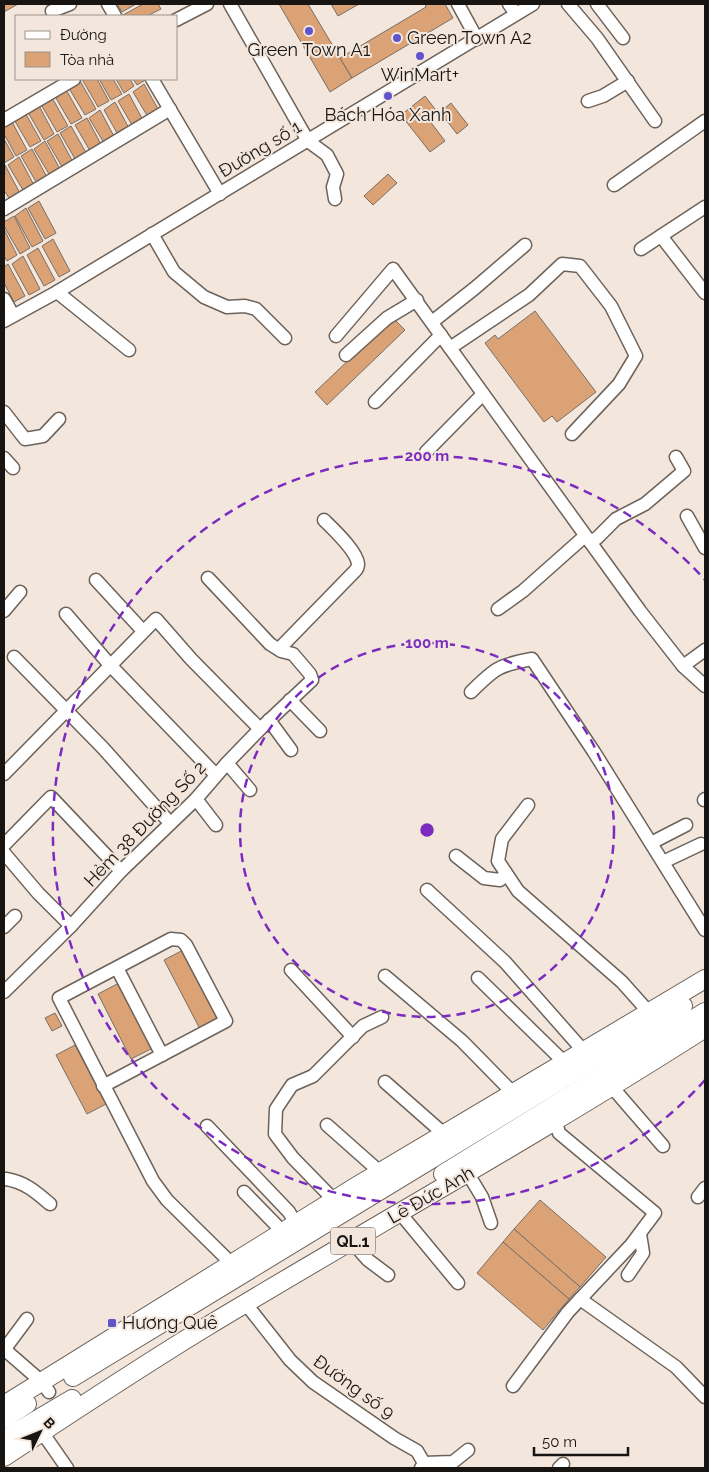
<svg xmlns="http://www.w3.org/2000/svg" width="709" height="1472" viewBox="0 0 709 1472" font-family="Raleway,sans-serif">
<rect width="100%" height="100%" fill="#f3e7dd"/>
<g fill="#daa275" stroke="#796e65">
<path d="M4,4H18L4,12Z"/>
<path d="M117,4H136L122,12Z"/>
<path d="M143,4H158L161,9L147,16H124L123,15Z"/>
<path d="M279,4H308L352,78L330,92Z"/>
<path d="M331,4H359L338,16Z"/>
<path d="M425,4H445L453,18L352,78L340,58L426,7Z"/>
<path d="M79,79L96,109L85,115L67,85Z"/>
<path d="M82,79H97L109,101L98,107Z"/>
<path d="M99,79H113L122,94L111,100Z"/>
<path d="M116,79H130L134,86L124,93Z"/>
<path d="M133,79H147L137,85Z"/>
<path d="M144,84L162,116L151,122L133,92Z"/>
<path d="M64,86L82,118L71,124L53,93Z"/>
<path d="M50,94L68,126L57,132L39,101Z"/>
<path d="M129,94L146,126L136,132L118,101Z"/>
<path d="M425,96L435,109L426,116L445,141L430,152L401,115Z"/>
<path d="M37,102L54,134L44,140L26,109Z"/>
<path d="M115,102L132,134L121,140L104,110Z"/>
<path d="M451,103L468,125L457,134L440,112Z"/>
<path d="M23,109L41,141L30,147L12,116Z"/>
<path d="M100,110L117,142L107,148L89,118Z"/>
<path d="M10,118L27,150L16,156L4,134V122Z"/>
<path d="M87,118L104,150L93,156L75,125Z"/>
<path d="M71,126L89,158L78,164L60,133Z"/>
<path d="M58,134L75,166L65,172L47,141Z"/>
<path d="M4,139L14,157L4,163Z"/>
<path d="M45,141L62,173L52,179L34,149Z"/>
<path d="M32,149L49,181L39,187L21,156Z"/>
<path d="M19,157L36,189L26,195L8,165Z"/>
<path d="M5,165L22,197L12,203L4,190Z"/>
<path d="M388,174L397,183L373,205L364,196Z"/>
<path d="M39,201L56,233L45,239L28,208Z"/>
<path d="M26,208L43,241L32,247L15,216Z"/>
<path d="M14,216L30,248L20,254L4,226V222Z"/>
<path d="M4,229L17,255L7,261L4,256Z"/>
<path d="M53,239L70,271L59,277L42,246Z"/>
<path d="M38,248L55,280L44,286L27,255Z"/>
<path d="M23,256L40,289L29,295L12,264Z"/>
<path d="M8,264L25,296L14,302L4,283V267Z"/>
<path d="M535,311L596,392L557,422L552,416L544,422L485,343L495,335L498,339Z"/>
<path d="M393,318L405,330L327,405L315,392Z"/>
<path d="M185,949L221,1018L200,1029L164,960Z"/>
<path d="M119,983L153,1048L131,1059L98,994Z"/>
<path d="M55,1013L62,1026L52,1031L45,1018Z"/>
<path d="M75,1045L106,1104L87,1114L56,1055Z"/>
<path d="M540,1200L606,1257L580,1287L514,1229Z"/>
<path d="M514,1229L580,1287L569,1299L503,1242Z"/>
<path d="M503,1242L569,1299L543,1330L477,1273Z"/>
</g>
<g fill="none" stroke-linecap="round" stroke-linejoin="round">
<g stroke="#6d6259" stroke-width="15">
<g id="minor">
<path d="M108,4L115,16"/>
<path d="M230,4L308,141L327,155L337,174L333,187L335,199"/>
<path d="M458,4L477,39"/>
<path d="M509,4L516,14"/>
<path d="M568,4L597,38L655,121"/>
<path d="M597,4L623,38"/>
<path d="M52,11L70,4"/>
<path d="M176,20L207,4"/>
<path d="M152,79L220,194"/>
<path d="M588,101L603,96L628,81"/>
<path d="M4,120L74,79"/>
<path d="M614,185L705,121"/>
<path d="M4,209L170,109"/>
<path d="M152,234L174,272L204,297L227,307L245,306L256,309L285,338"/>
<path d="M661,236L705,293"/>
<path d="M641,249L705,207"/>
<path d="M57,292L129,350"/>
<path d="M4,299L13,315"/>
<path d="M4,321L57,292L533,4"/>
<path d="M432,322L475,288L525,245"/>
<path d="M336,336L393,269L640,611L683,666L705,686"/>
<path d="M450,348L529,295L562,264L580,266L611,306L636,356L619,384L572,434"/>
<path d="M346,355L387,318L417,300"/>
<path d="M375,402L441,335"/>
<path d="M4,412L25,439L43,436L59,419"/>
<path d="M426,452L483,394"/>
<path d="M4,458L13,468"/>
<path d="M687,516L705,548"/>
<path d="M590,542L597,538L616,519L645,504L684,471L676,457"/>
<path d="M96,580L143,631"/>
<path d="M498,609L523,591L585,536"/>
<path d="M4,611L20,592"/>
<path d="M66,614L110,665L216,775"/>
<path d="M279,649L355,571C357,569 358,567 358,564C357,551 333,529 324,520"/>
<path d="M14,657L103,748L170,823"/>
<path d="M683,666L705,650"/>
<path d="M471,692C495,668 499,665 532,659L594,752L705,930"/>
<path d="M290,700L320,731"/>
<path d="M269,720L291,750"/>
<path d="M227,763L250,790"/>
<path d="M4,774L156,619L191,659L260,729"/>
<path d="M196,799L216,825"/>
<path d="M704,800L705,799"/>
<path d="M528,805L502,839L498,861L518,891L622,982L654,1018"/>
<path d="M651,843L686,825"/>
<path d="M4,845L51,797L121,871"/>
<path d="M4,853L38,893L71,926"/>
<path d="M456,856L484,878L500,880L506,874"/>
<path d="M663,862L701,844"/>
<path d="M427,890L505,962L588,1056"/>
<path d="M4,927L15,916"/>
<path d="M117,968L162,1055"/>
<path d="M291,970L353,1037"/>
<path d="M385,976L462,1041L513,1093"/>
<path d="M478,978L564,1062"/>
<path d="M4,992L71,926L121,871L196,799L227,763L260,729L312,680L310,674L293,654L281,651L270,644L208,578"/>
<path d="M385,1082L444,1134"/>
<path d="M103,1086L226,1021L186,945L181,940L171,939L59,998L153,1181L167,1200L231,1263"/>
<path d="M612,1087L663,1146"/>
<path d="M327,1125L380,1172"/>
<path d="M207,1126L289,1212L296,1224"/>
<path d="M464,1167L482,1197L491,1223"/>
<path d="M6,1179C25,1182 36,1192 50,1204"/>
<path d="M244,1192L283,1232"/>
<path d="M698,1197L705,1188"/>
<path d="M334,1200L293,1158L275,1134L276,1109L292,1085L313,1076L363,1026L382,1017"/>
<path d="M400,1213L458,1283"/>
<path d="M352,1242L368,1260L388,1275"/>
<path d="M628,1275L643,1253L640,1234"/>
<path d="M580,1299L676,1367L705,1397"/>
<path d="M246,1304L290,1360L313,1382L394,1438L417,1451L424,1463L421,1468"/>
<path d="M4,1349L42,1382L49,1392"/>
<path d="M4,1350L27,1319"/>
<path d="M513,1386L568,1312L631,1245L655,1213L559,1133L556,1122"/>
<path d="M42,1432L67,1468"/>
<path d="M424,1463L453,1462L468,1450"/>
<path d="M559,1468L563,1464"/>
</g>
</g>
<g stroke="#6d6259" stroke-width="20">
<g id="highway">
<path d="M443,1174L705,1012"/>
<path d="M73,1377L683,1006"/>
<path d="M4,1405L357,1186L705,979"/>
<path d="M4,1419L27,1404"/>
<path d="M4,1439L72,1399"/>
<path d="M4,1457C71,1413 137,1369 206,1327C372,1227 541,1133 705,1028"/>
</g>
</g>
<use href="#minor" stroke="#fff" stroke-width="12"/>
<use href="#highway" stroke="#fff" stroke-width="18"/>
</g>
<g fill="none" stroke="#7b2cbf" stroke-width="2.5" stroke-dasharray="9 6">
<circle cx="427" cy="830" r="187"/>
<path d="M705 1080A374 374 0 1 1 705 580"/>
</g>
<g fill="#6054cd" stroke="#f3e7dd" stroke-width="2">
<circle cx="309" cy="31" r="5"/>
<circle cx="397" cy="38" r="5"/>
<circle cx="420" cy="56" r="5"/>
<circle cx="388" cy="96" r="5"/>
<rect x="107" y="1318" width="10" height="10" rx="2.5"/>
</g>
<g text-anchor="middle" stroke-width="4" stroke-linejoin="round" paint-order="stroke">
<rect fill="#f3e7dd" stroke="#5a534e" stroke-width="1" x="330.5" y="1227.5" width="45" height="27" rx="4"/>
<g font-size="16" font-weight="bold" fill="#181411">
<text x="353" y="1247">QL.1</text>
</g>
<g font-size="18" fill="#181411" stroke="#f3e7dd">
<text x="407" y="44" text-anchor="start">Green Town A2</text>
<text x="309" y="56">Green Town A1</text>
<text x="420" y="81">WinMart+</text>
<text x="388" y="121">Bách Hóa Xanh</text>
<text x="122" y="1329" text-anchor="start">Hương Quê</text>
</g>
<g font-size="18" fill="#181411" stroke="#f3e7dd">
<text transform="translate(260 149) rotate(-31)" y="6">Đường số 1</text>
<text transform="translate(145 824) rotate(-46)" y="6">Hẻm 38 Đường Số 2</text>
<text transform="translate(431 1195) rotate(-30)" y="6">Lê Đức Anh</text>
<text transform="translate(354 1387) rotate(36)" y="6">Đường số 9</text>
</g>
</g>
<circle cx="427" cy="830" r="8" fill="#7b2cbf" stroke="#f3e7dd" stroke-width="2.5"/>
<g font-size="15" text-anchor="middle" font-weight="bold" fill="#7b2cbf" stroke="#f3e7dd" stroke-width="4" stroke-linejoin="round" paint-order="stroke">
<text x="427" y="461">200 m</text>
<text x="427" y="648">100 m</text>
</g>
<rect width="709" height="1472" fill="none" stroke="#181411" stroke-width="10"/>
<rect x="15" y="15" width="162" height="65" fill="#f3e7dd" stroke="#9b938b"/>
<rect x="25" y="31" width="25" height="8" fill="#ffffff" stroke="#9b938b"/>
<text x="60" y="40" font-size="15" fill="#181411">Đường</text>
<rect x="25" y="52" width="25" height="15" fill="#daa275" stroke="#9b938b"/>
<text x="60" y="65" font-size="15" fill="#181411">Tòa nhà</text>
<g transform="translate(40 1432) rotate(47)" stroke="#f3e7dd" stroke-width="4" paint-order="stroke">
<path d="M0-4L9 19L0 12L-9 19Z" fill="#181411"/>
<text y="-8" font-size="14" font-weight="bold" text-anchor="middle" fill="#181411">B</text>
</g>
<path d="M534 1447v8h94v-8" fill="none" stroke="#181411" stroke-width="2.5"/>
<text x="542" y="1447" font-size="15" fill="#181411" stroke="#f3e7dd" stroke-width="4" paint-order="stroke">50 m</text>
</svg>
